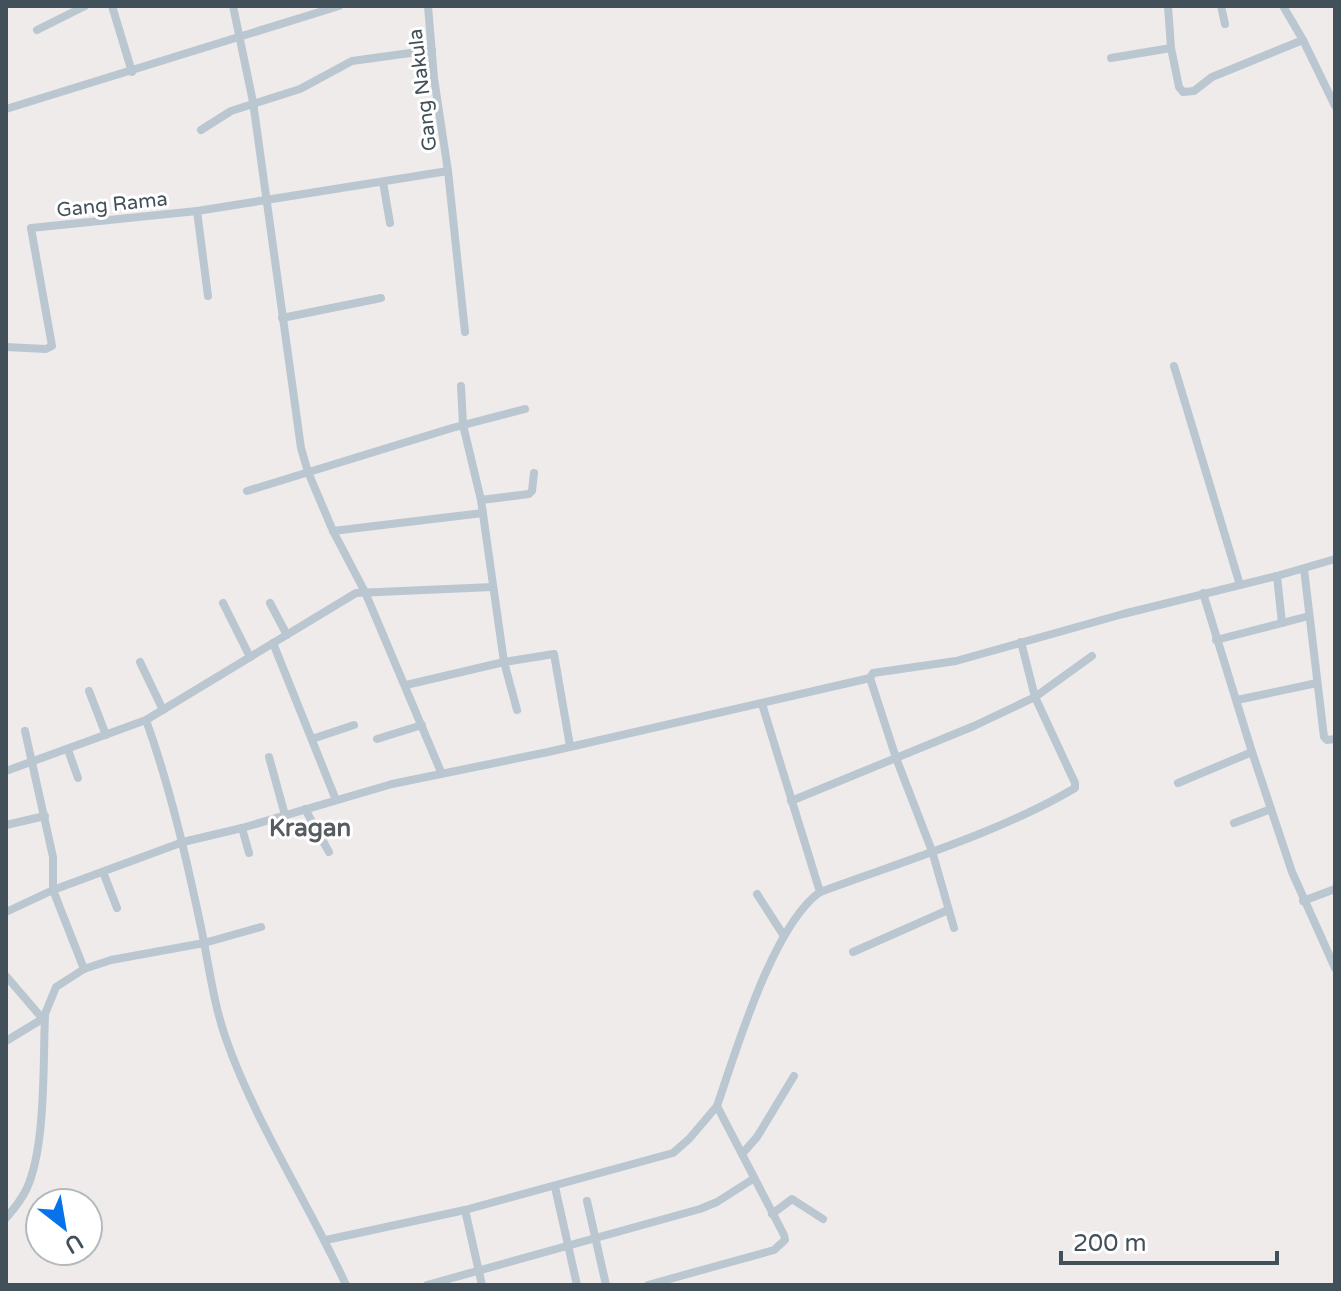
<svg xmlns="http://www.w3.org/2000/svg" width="1341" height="1291" viewBox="0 0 1341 1291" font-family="'Varela Round',sans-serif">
<rect width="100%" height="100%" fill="#efebeb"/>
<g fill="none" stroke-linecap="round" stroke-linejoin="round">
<g stroke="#bac7d0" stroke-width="8">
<path d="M112,6L132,72"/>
<path d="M233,6L253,102L301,448L308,472L333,531L365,592L441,772"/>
<path d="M428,6L434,78L448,171L465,332"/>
<path d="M1168,6L1171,48L1179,87L1183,92L1194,91L1212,77L1303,40"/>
<path d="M1221,6L1225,24"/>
<path d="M1283,6L1303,40L1335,106"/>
<path d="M37,30L85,6"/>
<path d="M1111,58L1171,48"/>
<path d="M6,109L339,6"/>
<path d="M201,130L231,111L300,89L352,61L432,50"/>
<path d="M383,182L390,223"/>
<path d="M197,211L208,296"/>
<path d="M282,318L381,298"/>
<path d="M6,347L46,349L52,346L31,228L197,211L448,171"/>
<path d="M1174,366L1240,585"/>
<path d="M247,491L452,428L525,409"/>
<path d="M481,500L529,494L532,491L534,473"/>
<path d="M333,531L483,513"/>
<path d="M1304,569L1324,737L1327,740L1335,739"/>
<path d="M1277,576L1282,623"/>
<path d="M1203,593L1252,752L1292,872L1335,968"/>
<path d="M223,603L250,657"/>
<path d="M270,603L287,635"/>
<path d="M1216,640L1309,616"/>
<path d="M273,643L336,800"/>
<path d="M140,662L163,710"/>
<path d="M870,678L896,758L932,851L954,928"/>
<path d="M406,685L504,662L481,500L463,425L461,386"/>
<path d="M89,691L106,735"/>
<path d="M1237,700L1317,683"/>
<path d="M762,704L820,892"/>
<path d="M517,710L504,662L554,654L570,746"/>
<path d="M146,720C171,790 187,861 202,932C209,967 214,1005 226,1039C255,1122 309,1204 346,1285"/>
<path d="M25,731L53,857V890L84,969"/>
<path d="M312,739L354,725"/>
<path d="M377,739L422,725"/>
<path d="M68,750L78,778"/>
<path d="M269,757L285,815"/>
<path d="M6,771L146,720L356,593L493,587"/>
<path d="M1178,783L1252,752"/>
<path d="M791,801L974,726L1035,697L1092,656"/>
<path d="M305,809L329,852"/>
<path d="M1234,823L1271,809"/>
<path d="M6,825L45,816"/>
<path d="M242,828L249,853"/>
<path d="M103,872L117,908"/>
<path d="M757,894L784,936"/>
<path d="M1303,901L1335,889"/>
<path d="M6,912L53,890L183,842L242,828L392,784L548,752L870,678L873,673L956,661L1123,614L1277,576L1335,559"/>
<path d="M853,952L948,910"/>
<path d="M6,976L42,1018"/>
<path d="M6,1041L39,1021L45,1014L56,987L84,969L111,960L204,943L261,927"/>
<path d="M742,1154L757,1137L794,1076"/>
<path d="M555,1187L577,1285"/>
<path d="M587,1201L606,1285"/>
<path d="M465,1210L482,1285"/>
<path d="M772,1214L792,1199L823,1219"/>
<path d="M6,1218C14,1209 22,1199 27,1188C46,1146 43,1062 45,1015"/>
<path d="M326,1240L465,1210L673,1153L689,1139L717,1106"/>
<path d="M427,1285L700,1209L717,1202L753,1179"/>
<path d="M648,1285L774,1250L785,1240L784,1235L717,1106C736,1051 773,925 820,892C901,862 1001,832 1075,788V783L1035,697L1021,642"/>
</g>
</g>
<g text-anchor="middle" stroke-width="6" stroke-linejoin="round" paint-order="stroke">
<g font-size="20" fill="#42505a" stroke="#fff">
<text transform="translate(422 90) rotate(-97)" y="7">Gang Nakula</text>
<text transform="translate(112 204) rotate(-6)" y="7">Gang Rama</text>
</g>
<g font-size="24" font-weight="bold" fill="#575c61" stroke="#fff">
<text x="310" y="836">Kragan</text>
</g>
</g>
<rect width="1341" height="1291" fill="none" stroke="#42505a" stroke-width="16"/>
<g transform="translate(64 1227) rotate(149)"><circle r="38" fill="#ffffff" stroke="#b3b9bd" stroke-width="2"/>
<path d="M0-6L14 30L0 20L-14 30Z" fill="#0872eb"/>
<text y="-12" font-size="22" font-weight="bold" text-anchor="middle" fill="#42505a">U</text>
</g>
<path d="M1061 1251v12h216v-12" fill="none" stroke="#42505a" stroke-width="4"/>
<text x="1073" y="1251" font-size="24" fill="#42505a" stroke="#ffffff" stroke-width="6" paint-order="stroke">200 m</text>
</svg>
